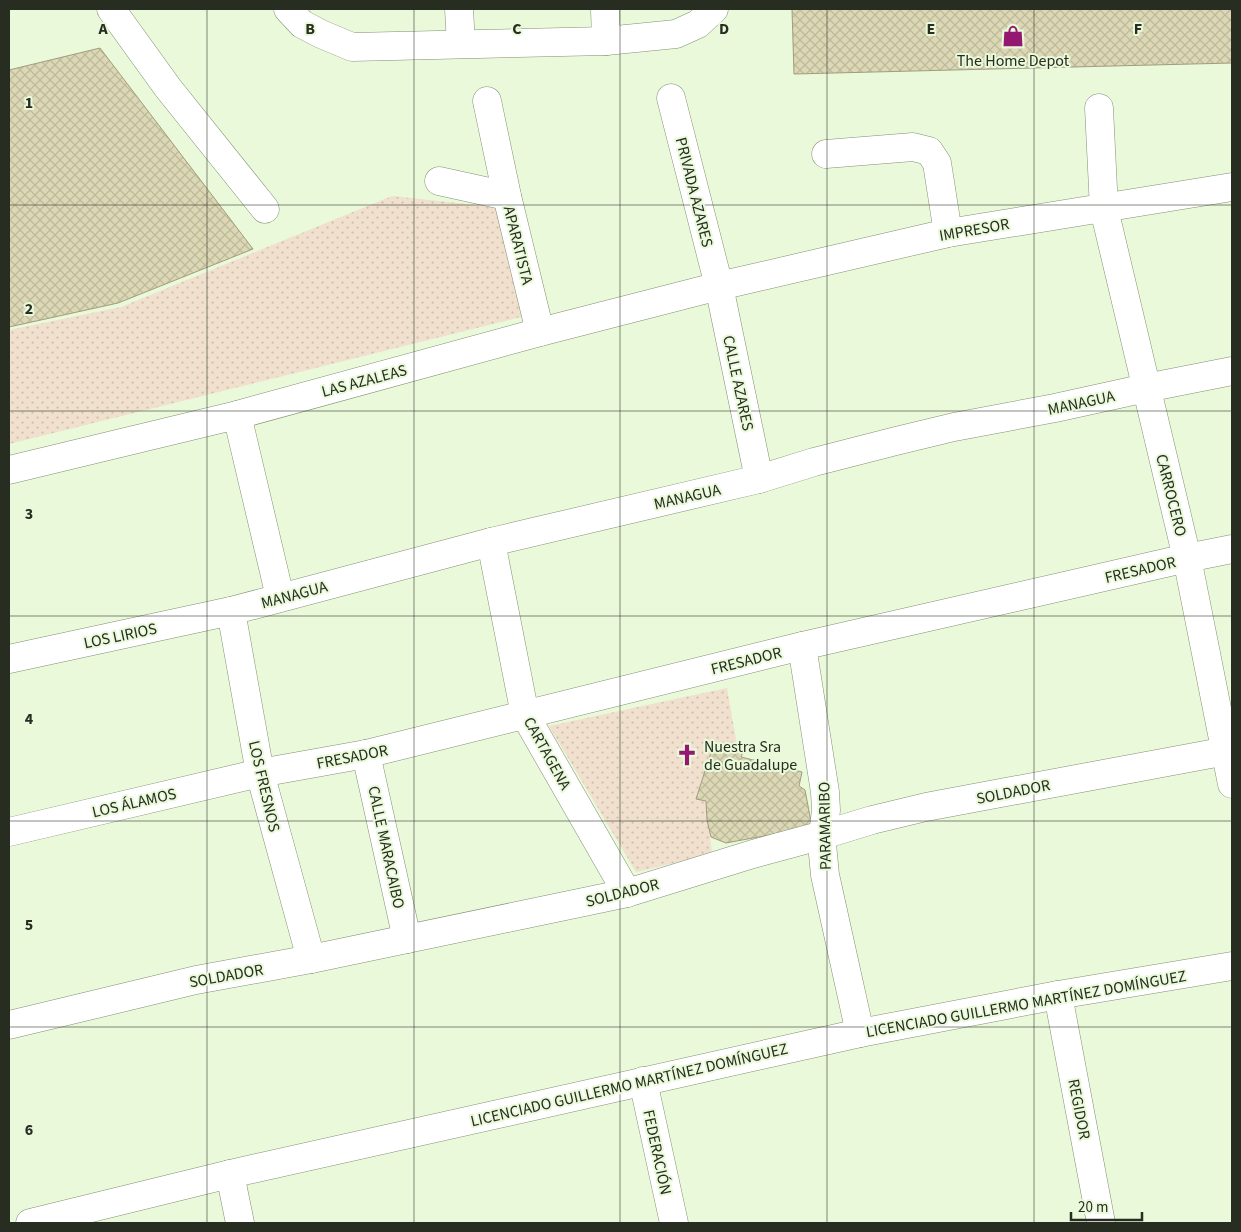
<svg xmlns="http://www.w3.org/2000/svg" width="1241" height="1232" viewBox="0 0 1241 1232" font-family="'Source Sans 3',sans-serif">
<defs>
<pattern id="grass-dots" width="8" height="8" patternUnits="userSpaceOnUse" patternTransform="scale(1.25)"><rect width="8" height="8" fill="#f0e0cd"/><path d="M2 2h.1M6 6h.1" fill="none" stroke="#cec0b0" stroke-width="1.8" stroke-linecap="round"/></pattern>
<pattern id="building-cross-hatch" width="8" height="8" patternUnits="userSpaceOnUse" patternTransform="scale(1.25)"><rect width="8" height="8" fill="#dcd8b6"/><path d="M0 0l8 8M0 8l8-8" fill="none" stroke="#bdba9c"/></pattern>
</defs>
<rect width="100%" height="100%" fill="#e9f9da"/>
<g fill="url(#grass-dots)">
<path d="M392,196L504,208L525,316L9,444V330L121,307Z"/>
<path d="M727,688L737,746L714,743L696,798L706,801L712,854L636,872L549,726Z"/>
</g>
<g fill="url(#building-cross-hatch)" stroke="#a19c7c">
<path d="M792,9H1232V63L794,74Z"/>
<path d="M100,48L253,249L118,303L9,327V70Z"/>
<path d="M714,743L745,748L741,757L802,772L799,786L805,790L812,827L726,843L711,837L707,820L706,801L696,799Z"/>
</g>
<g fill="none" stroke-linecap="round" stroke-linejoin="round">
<g stroke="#829174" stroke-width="29">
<g id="minor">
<path d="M111,9L168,88L265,209"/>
<path d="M288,9L302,24L321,34L352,47L606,41L676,34L698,24L714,9"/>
<path d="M459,9L461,44"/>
<path d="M605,9L606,41"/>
<path d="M671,98L719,286L759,479"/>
<path d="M487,101L507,196L540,332"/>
<path d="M1099,108L1104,209L1187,558L1232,784"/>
<path d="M826,154L913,147L929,151L937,163L948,233"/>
<path d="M439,181L507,196"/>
<path d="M237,415L280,597"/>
<path d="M9,470L237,415L540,332L719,286L948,233L1232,187"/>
<path d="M491,542L525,715L627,893"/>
<path d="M231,611L260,773L311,959"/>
<path d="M802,646L825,792L826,810L822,844L825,875L860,1033"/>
<path d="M9,659L231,611L491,542L759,479L814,462L896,441L954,427L1055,408L1146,388L1232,371"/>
<path d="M366,754L407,939"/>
<path d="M9,832L260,773L366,754L802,646L1187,558L1232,549"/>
<path d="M1058,995L1101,1223"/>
<path d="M9,1025L196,980L311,959L627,893L753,854L823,835L872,820L926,807L1232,750"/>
<path d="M643,1081L674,1223"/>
<path d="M230,1174L240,1223"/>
<path d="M30,1223L230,1174L860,1033L1058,995L1232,966"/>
</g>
</g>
<use href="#minor" stroke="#fff" stroke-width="28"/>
</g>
<path fill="none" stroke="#272d21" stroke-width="1" stroke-opacity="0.55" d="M207,9V1223M414,9V1223M620,9V1223M827,9V1223M1034,9V1223M9,205H1232M9,411H1232M9,616H1232M9,821H1232M9,1027H1232"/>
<defs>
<g id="shop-bare" transform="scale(1.725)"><path d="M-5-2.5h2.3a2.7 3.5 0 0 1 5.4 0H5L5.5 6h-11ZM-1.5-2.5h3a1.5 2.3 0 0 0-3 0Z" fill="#941771" stroke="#e9f9da" stroke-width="2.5" paint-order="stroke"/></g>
<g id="church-bare" transform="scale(1.725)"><path d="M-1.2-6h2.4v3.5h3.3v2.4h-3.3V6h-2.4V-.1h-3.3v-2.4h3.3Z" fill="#941771" stroke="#e9f9da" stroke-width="2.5" paint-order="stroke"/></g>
</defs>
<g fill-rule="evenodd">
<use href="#shop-bare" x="1013" y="36"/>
<use href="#church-bare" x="687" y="755"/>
</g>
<g text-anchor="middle" stroke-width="4" stroke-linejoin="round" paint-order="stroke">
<g font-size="16" fill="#272d21" stroke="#e9f9da">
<text x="1013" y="66">The Home Depot</text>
<text x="704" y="752" text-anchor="start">Nuestra Sra<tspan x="704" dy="18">de Guadalupe</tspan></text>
</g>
<g font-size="16" fill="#272d21" stroke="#e9f9da">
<text transform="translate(695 192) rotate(76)" y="6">PRIVADA AZARES</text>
<text transform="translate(974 229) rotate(-10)" y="6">IMPRESOR</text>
<text transform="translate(519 245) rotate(76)" y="6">APARATISTA</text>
<text transform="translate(364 380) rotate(-15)" y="6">LAS AZALEAS</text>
<text transform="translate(739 383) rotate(78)" y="6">CALLE AZARES</text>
<text transform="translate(1081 402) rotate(-12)" y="6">MANAGUA</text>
<text transform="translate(1172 495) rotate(76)" y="6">CARROCERO</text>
<text transform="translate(687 496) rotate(-13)" y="6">MANAGUA</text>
<text transform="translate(1140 569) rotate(-13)" y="6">FRESADOR</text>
<text transform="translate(294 594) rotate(-15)" y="6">MANAGUA</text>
<text transform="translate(120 635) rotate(-12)" y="6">LOS LIRIOS</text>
<text transform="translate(746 660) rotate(-14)" y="6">FRESADOR</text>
<text transform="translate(548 753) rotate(61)" y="6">CARTAGENA</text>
<text transform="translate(352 756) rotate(-11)" y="6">FRESADOR</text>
<text transform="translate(265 786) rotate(77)" y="6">LOS FRESNOS</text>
<text transform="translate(1013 791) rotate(-11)" y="6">SOLDADOR</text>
<text transform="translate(134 802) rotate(-13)" y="6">LOS ÁLAMOS</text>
<text transform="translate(824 826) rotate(-91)" y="6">PARAMARIBO</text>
<text transform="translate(387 847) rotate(78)" y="6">CALLE MARACAIBO</text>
<text transform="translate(622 892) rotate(-14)" y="6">SOLDADOR</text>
<text transform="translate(226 975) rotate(-10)" y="6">SOLDADOR</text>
<text transform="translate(1026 1003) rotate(-10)" y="6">LICENCIADO GUILLERMO MARTÍNEZ DOMÍNGUEZ</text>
<text transform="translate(629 1084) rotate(-13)" y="6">LICENCIADO GUILLERMO MARTÍNEZ DOMÍNGUEZ</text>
<text transform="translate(1080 1109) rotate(79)" y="6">REGIDOR</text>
<text transform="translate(658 1152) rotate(78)" y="6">FEDERACIÓN</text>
</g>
</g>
<g font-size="16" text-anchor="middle" font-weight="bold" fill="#272d21" stroke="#e9f9da" stroke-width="4" stroke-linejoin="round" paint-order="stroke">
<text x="103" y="34">A</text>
<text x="310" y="34">B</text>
<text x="517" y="34">C</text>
<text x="724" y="34">D</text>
<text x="931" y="34">E</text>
<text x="1138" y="34">F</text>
<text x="29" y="108">1</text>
<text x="29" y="314">2</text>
<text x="29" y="519">3</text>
<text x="29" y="724">4</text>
<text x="29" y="930">5</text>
<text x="29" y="1135">6</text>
</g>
<rect width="1241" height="1232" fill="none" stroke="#272d21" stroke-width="20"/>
<path d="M1071 1212v8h71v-8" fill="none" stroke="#272d21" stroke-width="2.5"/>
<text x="1078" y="1212" font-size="15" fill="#272d21" stroke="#e9f9da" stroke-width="4" paint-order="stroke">20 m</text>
</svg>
